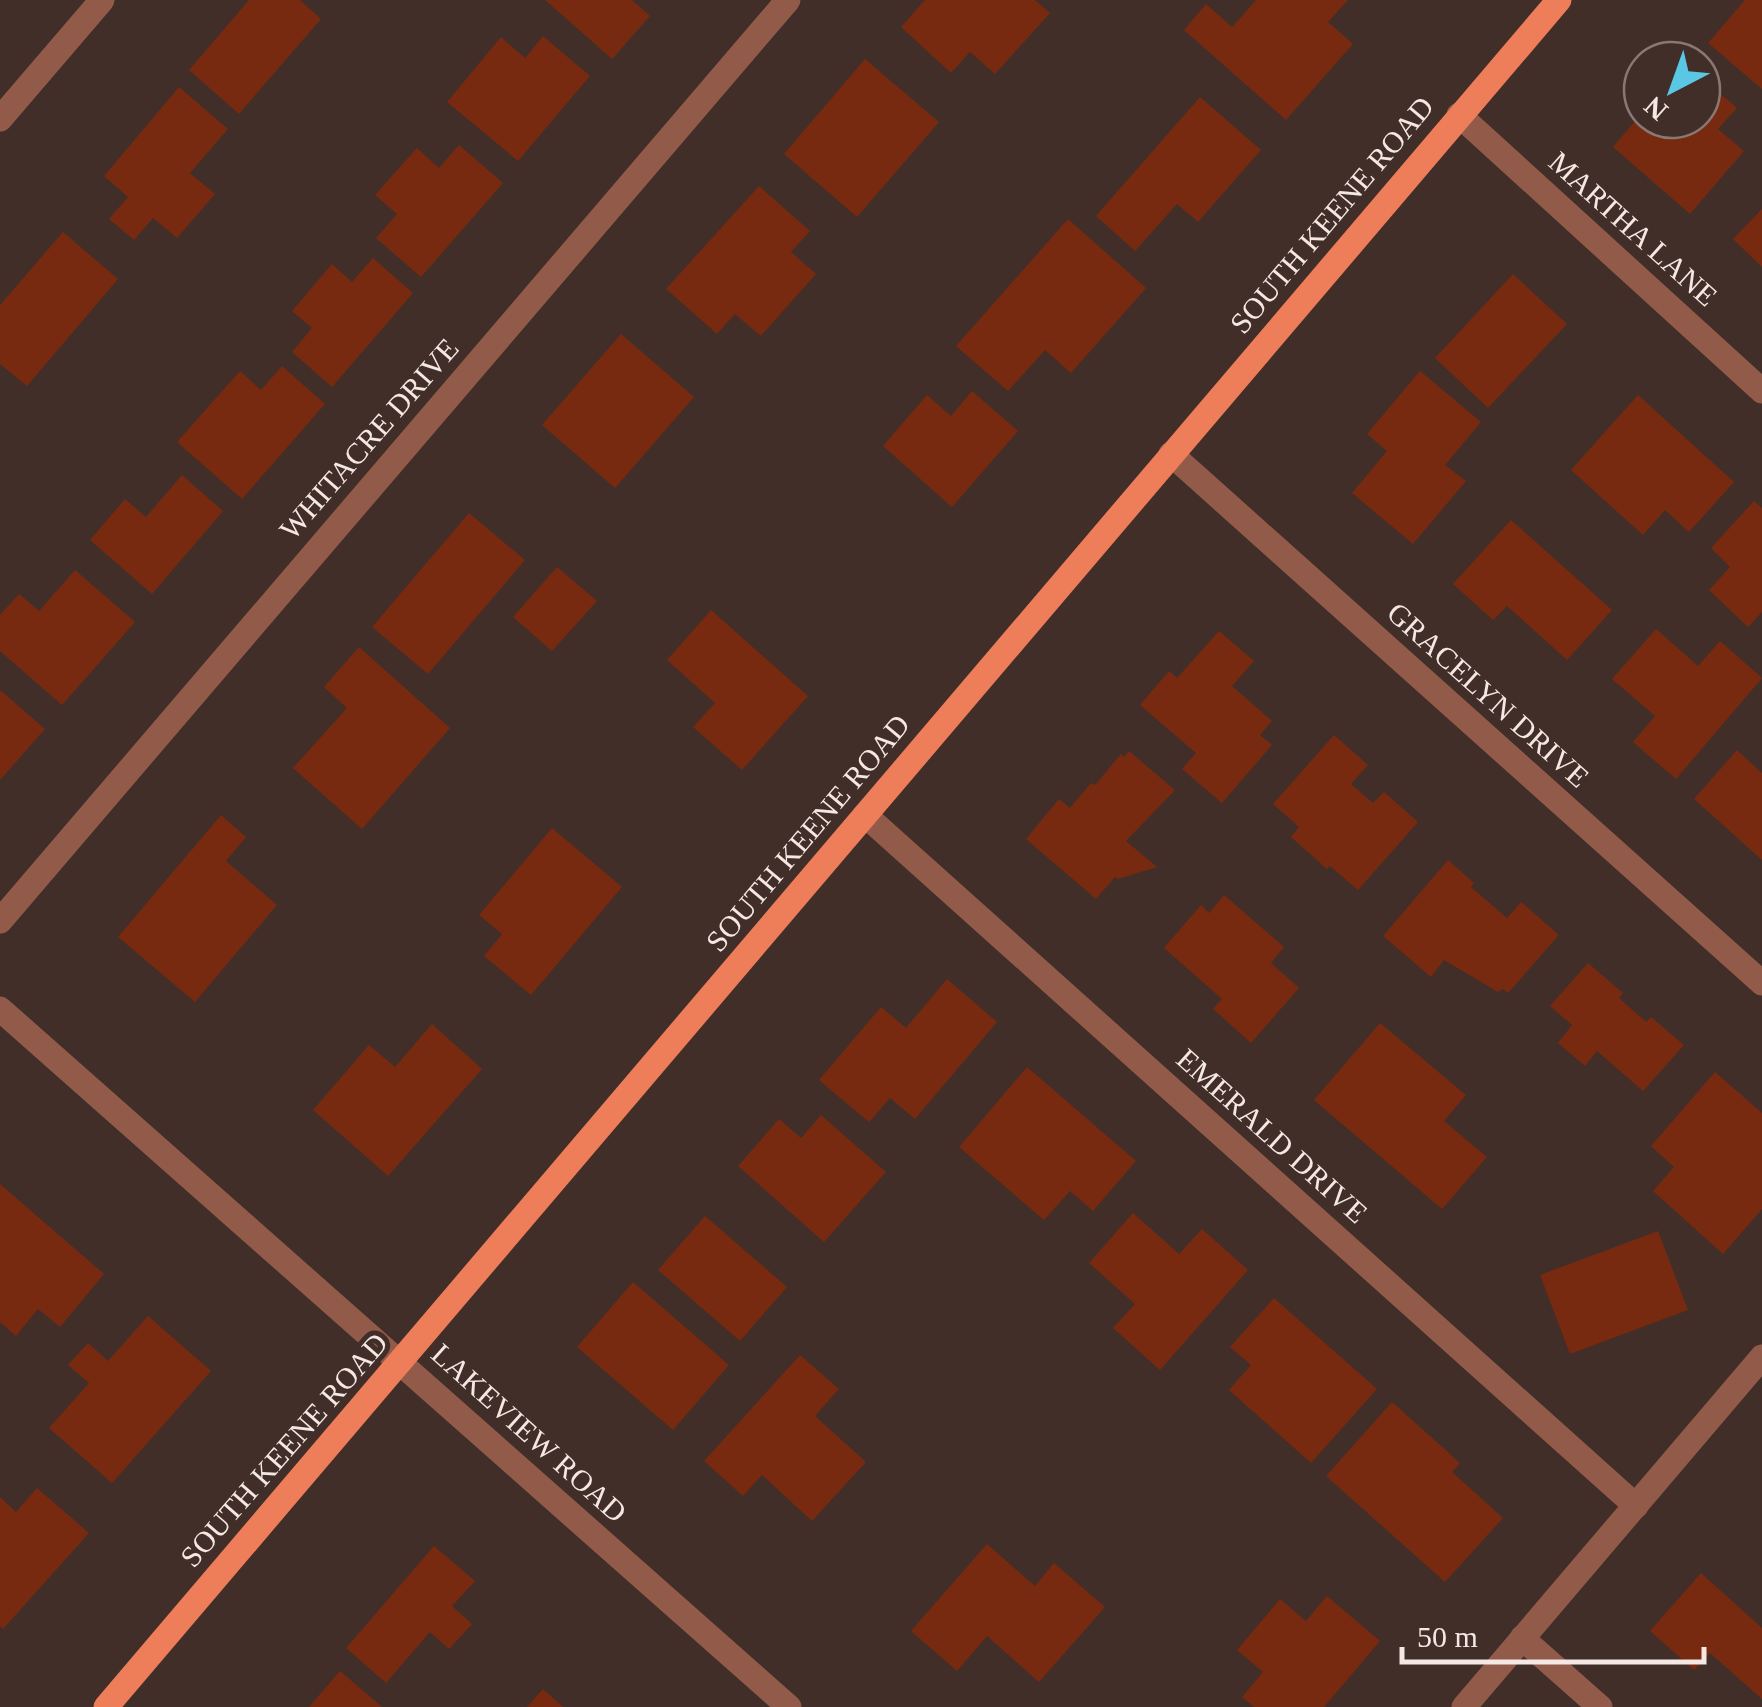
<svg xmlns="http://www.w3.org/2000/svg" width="1762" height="1707" viewBox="0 0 1762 1707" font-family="'Times New Roman',serif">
<rect width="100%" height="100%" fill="#412e28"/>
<g fill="#772a0f">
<path d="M249,0H300L321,19L239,114L189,70Z"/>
<path d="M545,0H632L650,16L612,59Z"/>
<path d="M925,0H1035L1050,13L995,74L970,52L951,73L901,27Z"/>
<path d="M1256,0H1348L1328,22L1353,44L1286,120L1184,30L1206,4L1232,27Z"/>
<path d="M1745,0H1762V89L1708,43Z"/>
<path d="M543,36L590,76L518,161L447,102L501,37L525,58Z"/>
<path d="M865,59L939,122L857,217L784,154Z"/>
<path d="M1702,78L1737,108L1718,129L1744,151L1690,214L1613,147L1642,113V120H1702Z"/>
<path d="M179,87L228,129L190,173L215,194L177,238L153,218L134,240L109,219L128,197L104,176Z"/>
<path d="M1200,97L1261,150L1198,222L1177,204L1135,251L1096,216Z"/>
<path d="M459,145L503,183L421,277L376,238L397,214L375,195L417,148L439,168Z"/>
<path d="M759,186L810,231L791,252L816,274L761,336L735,314L717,334L666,289Z"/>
<path d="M1762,209V267L1733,239Z"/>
<path d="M1068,219L1146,288L1071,373L1045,350L1008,391L956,346Z"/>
<path d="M63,232L118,279L27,386L0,364V305Z"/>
<path d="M373,258L413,293L332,387L292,352L312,328L292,311L332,264L352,282Z"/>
<path d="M1513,274L1567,324L1488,408L1435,358Z"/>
<path d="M621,334L694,397L615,488L542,425Z"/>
<path d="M282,366L325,404L242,499L177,442L240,371L261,390Z"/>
<path d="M1420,371L1481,422L1445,465L1466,481L1413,544L1352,493L1387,451L1367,434Z"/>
<path d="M972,391L1018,431L952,507L883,446L927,395L951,416Z"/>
<path d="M1638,395L1734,482L1689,532L1665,510L1643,535L1571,470Z"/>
<path d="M182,475L223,511L152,594L90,540L125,499L146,517Z"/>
<path d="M1754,501L1762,508V612L1748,627L1709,590L1730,567L1711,548Z"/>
<path d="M469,513L525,560L428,674L372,627Z"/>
<path d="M1511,520L1612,610L1567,660L1507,606L1493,620L1453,584Z"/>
<path d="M557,567L597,601L552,651L513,617Z"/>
<path d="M75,570L135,622L62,705L0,651V615L19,594L39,611Z"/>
<path d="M711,610L808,696L742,770L693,727L715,703L667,660Z"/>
<path d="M1656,629L1698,666L1720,641L1762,678L1676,779L1633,742L1655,716L1612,679Z"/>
<path d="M1219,631L1254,661L1232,686L1272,721L1260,735L1272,745L1222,803L1182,769L1196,753L1140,705L1169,671L1177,678Z"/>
<path d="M359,647L450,728L362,829L293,768L347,708L324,687Z"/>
<path d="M0,690L45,729L0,780Z"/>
<path d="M1334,735L1368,765L1351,784L1373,803L1384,792L1418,822L1358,890L1330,866L1327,869L1291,837L1299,827L1273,804Z"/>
<path d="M1737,750L1762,773V860L1694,799Z"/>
<path d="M1129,751L1175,790L1126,841L1157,867L1118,879L1115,877L1096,899L1026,839L1059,799L1070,808L1091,783L1095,785L1121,754L1124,757Z"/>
<path d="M221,815L246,837L226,861L277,905L195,1002L118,937Z"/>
<path d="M552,828L622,887L531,995L484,956L502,934L479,915Z"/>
<path d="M1448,860L1474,883L1471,887L1507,918L1521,902L1559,935L1508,993L1503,989L1498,992L1444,960L1431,977L1383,936Z"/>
<path d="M1224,895L1284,947L1271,963L1299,988L1251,1043L1213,1009L1222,999L1164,948L1201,905L1209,913Z"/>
<path d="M1588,963L1623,993L1619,998L1646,1022L1651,1017L1684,1045L1643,1091L1597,1051L1585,1066L1558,1043L1572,1025L1550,1006Z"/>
<path d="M947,979L997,1022L915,1119L890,1098L869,1122L819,1080L881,1007L906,1028Z"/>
<path d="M1380,1023L1466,1095L1444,1121L1487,1157L1442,1209L1314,1100Z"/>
<path d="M432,1024L482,1069L388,1176L313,1110L369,1045L395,1067Z"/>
<path d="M1027,1067L1136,1161L1093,1211L1070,1191L1044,1220L959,1147Z"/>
<path d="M1715,1072L1762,1113V1209L1723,1254L1653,1191L1674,1167L1651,1146Z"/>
<path d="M821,1115L886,1172L824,1242L738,1166L779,1119L801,1138Z"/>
<path d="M0,1184L104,1274L60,1327L38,1309L16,1336L0,1322Z"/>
<path d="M1133,1213L1179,1254L1202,1229L1248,1270L1160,1370L1113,1328L1135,1304L1089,1263Z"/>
<path d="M705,1216L787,1287L740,1341L658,1270Z"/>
<path d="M1658,1231L1688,1310L1570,1354L1540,1275Z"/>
<path d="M633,1282L729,1365L673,1430L577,1347Z"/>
<path d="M1274,1298L1377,1389L1311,1463L1229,1390L1251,1365L1230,1347Z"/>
<path d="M148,1316L211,1371L112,1483L49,1428L89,1383L68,1365L88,1343L108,1361Z"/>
<path d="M800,1355L839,1389L815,1416L866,1462L812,1521L762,1475L743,1496L704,1461Z"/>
<path d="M1392,1402L1460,1463L1452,1472L1503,1518L1445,1582L1326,1476Z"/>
<path d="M37,1488L89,1533L3,1629L0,1626V1497L16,1512Z"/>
<path d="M987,1544L1035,1586L1054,1563L1105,1607L1039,1682L987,1636L957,1671L911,1631Z"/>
<path d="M434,1546L475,1581L452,1606L472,1624L449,1649L430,1632L386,1683L346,1648Z"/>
<path d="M1701,1573L1762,1628V1699L1710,1653L1694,1670L1650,1631Z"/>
<path d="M1327,1596L1380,1641L1324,1707H1254L1242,1697L1263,1672L1237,1650L1280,1599L1306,1621Z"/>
<path d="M340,1671L382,1707H309Z"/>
<path d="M543,1689L563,1707H527Z"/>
</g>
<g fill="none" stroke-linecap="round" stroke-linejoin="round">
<g stroke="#925a49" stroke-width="25">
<path d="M1459,115L1762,391"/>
<path d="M0,119L102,0"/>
<path d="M1171,454L1762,983"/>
<path d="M865,815L1636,1506"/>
<path d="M0,921L788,0"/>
<path d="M0,1009L789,1707"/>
<path d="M1522,1638L1600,1707"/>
<path d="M1464,1707L1762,1357"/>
</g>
<path stroke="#ee7d59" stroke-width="25" d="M106,1707L1559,0"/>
</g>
<g text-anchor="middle" stroke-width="10" stroke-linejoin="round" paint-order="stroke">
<g font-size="30" fill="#f5e8e4" stroke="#412e28">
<text transform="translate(1332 215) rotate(-50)" y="10">SOUTH KEENE ROAD</text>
<text transform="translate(1633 229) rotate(42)" y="10">MARTHA LANE</text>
<text transform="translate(369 439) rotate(-49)" y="10">WHITACRE DRIVE</text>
<text transform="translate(1488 695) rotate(42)" y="10">GRACELYN DRIVE</text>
<text transform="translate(808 833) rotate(-50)" y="10">SOUTH KEENE ROAD</text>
<text transform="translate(1272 1136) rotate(42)" y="10">EMERALD DRIVE</text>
<text transform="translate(529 1433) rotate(42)" y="10">LAKEVIEW ROAD</text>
<text transform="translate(284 1450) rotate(-49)" y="10">SOUTH KEENE ROAD</text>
</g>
</g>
<g transform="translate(1672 90) rotate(221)"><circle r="48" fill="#412e28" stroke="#897873" stroke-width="2.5"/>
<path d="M0-8L18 38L0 25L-18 38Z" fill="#5ac8e5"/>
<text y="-15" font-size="28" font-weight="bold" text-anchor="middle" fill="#f5e8e4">N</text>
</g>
<path d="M1402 1647v15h302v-15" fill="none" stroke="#f5e8e4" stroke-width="5"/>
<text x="1417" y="1647" font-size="30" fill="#f5e8e4" stroke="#412e28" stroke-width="8" paint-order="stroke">50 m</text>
</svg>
